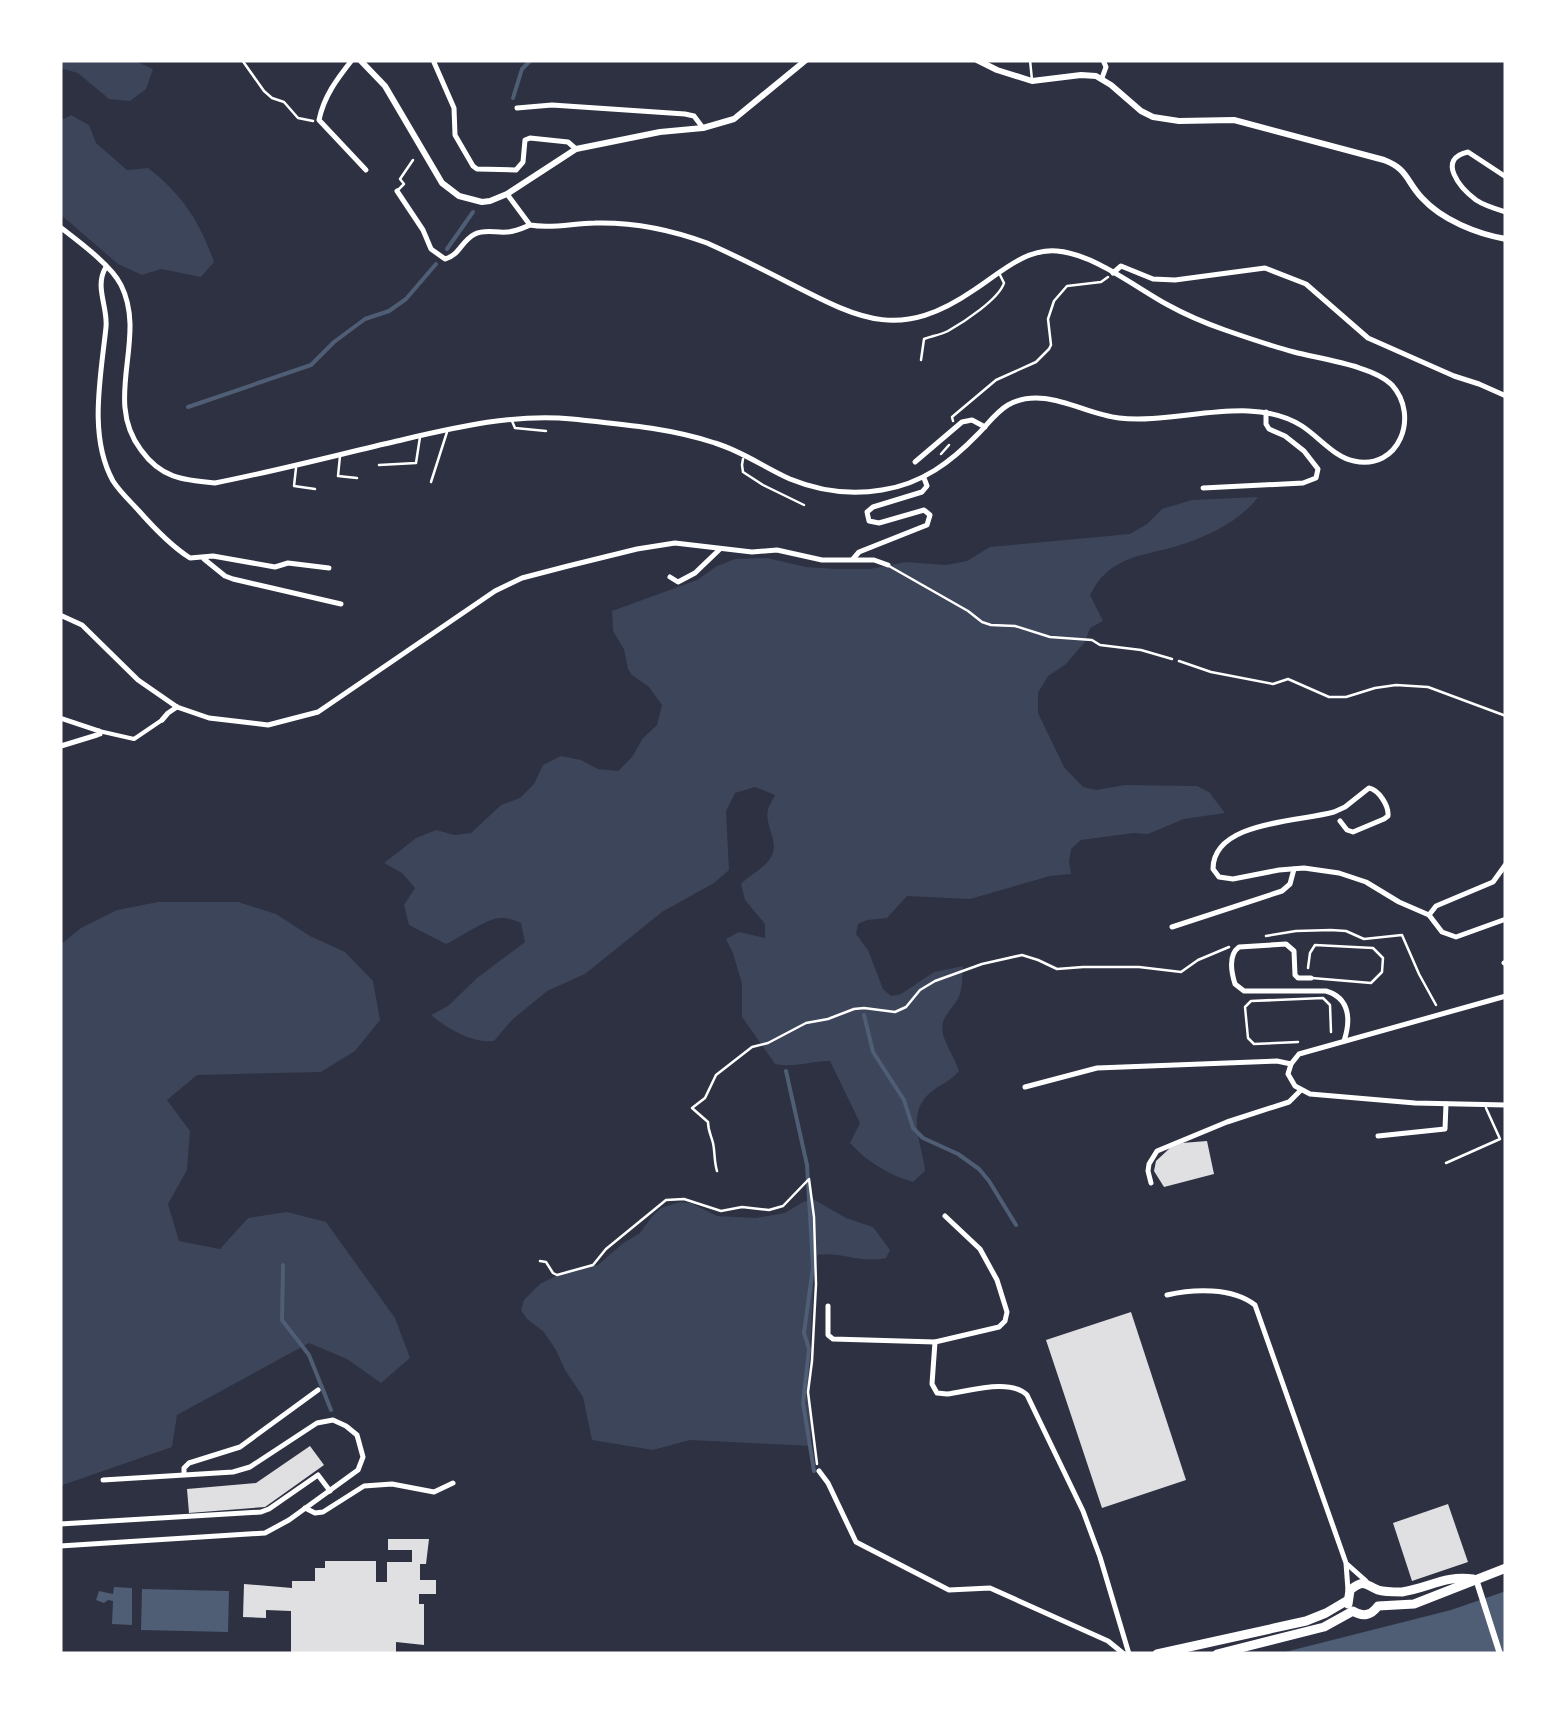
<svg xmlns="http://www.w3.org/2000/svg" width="1566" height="1714" viewBox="0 0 1566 1714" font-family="'Public Sans',sans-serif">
<rect width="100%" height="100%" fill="#2d3142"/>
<g fill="#3c4559">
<path d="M60,60H133L153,69L146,89L130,101L109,99L78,73L60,68Z"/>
<path d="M71,115L89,125L96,143L127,170L148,168C182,194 200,222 214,262L201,277L161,269L142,275L118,264L60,214V121Z"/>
<path d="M1258,497C1241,521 1205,538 1177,546C1151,554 1124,555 1104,575C1098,580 1094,588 1090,595L1103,621L1090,628L1085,642L1065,665L1048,676L1038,693V713L1064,767L1083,787L1096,790L1125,785L1197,786L1209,792L1225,813L1184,819L1148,834L1134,833L1081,840L1071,849L1069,861L1071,874L1050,876L970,899L907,896L887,918L867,920L858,924L856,934L868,950L883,989L891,996L901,994L934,972L963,966C962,974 963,982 961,990C958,1008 938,1014 943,1034C946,1046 955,1058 959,1071C948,1084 935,1086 926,1097C907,1118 923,1147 925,1171L913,1182C889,1175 867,1162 850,1143L860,1123L830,1061C811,1061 795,1068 775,1064L742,1017V984L733,953L726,939L739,932L765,938V924L745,900L741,884C750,875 766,867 771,857C780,841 764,826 768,810C769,804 773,800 775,795L755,787L735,793L726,811L729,870L714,883L662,912L585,974L547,991L512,1020L494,1041C472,1044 447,1028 431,1015L448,1006L477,978L525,942L521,923C515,921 509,918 503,918C487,917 462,937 446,944L409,925L404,905L415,888L402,873L384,863L416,838L436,830L455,835L471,833L501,805L520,798L534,784L543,765L561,756L581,760L598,769L618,771L632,757L643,738L657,725L662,705L649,687L632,675L628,669L624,649L613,631L612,611L697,580L717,566L735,559L767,558L806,567L836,569H870L906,562L946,565L967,561L990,547L1130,534L1147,524L1162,509L1192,500Z"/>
<path d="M158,902H238L276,914L310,936L345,952L373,981L380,1020L355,1051L321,1072L197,1075L167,1100L190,1131L187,1170L168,1204L179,1241L220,1249L248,1218L287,1212L326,1222L395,1318L410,1358L381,1383L347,1359L309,1343L177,1415L172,1447L60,1486V945L81,928L117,910Z"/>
<path d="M813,1199L846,1218L873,1227L890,1250L886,1258C863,1264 840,1251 817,1255L814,1273L808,1390L811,1419V1446L690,1440L653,1450L592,1440L583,1397L565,1370L556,1350L544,1332L527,1319L521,1310L524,1300L540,1284L568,1270L598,1265L622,1244L640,1233L653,1215L661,1208L680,1202L691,1203L717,1216L756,1218L785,1213L803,1202Z"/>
</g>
<g fill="#4f5d75">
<path d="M114,1587L132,1588V1625L112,1624L113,1601L108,1600L104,1603L96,1600L99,1591L113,1594Z"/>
<path d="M142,1589L229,1591L228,1632L141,1630Z"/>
<path d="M1506,1591V1654H1277L1451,1610Z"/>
</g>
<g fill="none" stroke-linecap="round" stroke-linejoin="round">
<g stroke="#4f5d75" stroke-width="4">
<path d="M513,98L522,69L531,60"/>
<path d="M447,249L473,212"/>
<path d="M188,407L311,365L334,342L365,319L389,311L406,299L436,264"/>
<path d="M864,1015L873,1052L904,1100L913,1128L923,1138L958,1154L979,1169L989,1181L1016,1225"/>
<path d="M786,1071L807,1165L813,1267L804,1333L809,1349L803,1403L814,1471"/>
<path d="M283,1265L282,1320L309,1355L331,1410"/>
</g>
</g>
<g fill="#e0e0e3">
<path d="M1207,1141L1214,1174L1164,1187L1154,1171L1156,1161L1170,1148L1182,1143Z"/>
<path d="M1131,1312L1186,1480L1102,1508L1046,1340Z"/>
<path d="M310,1446L324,1465L265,1507L189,1513L187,1489L256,1483Z"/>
<path d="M1448,1504L1468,1562L1412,1581L1393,1523Z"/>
<path d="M388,1539H429L426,1564H420V1580H436V1594H419V1604H424V1645L396,1642V1654H291V1611L266,1610V1618L243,1617L244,1584L292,1588V1581H315V1568H325V1561H376V1582H387V1562H412V1550H388Z"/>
</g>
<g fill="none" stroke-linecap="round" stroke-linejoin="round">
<g stroke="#fff" stroke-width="2.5">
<path d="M242,60L264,91L272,98L284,102L298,118L313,121"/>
<path d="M953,421L952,417L996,380L1036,362L1049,349L1051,345L1048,319L1054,301L1067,286L1101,282L1108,277"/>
<path d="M941,454L949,445"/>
<path d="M1179,661L1211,672L1273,684L1288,679L1329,697H1346L1375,688L1396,685L1428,687L1506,716"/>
<path d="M1266,936L1296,931L1331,930L1346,931L1364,939L1402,935L1419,974L1436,1005"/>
<path d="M717,1171C714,1161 715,1152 713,1143C711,1135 708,1131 708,1122L692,1108L705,1098L716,1075L752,1047L768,1043L806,1023L828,1019L854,1009L864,1008L895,1012L906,1007L920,990L935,981L982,964L1022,955L1038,960L1057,969L1083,967H1139L1181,972L1198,960L1229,947"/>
<path d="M540,1261L546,1262L553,1273L557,1275L593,1265L606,1249L666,1200L684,1199L721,1211L742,1207L769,1210L783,1206L809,1179L814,1217L816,1284L812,1361L808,1392L817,1464"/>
</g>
<g stroke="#fff" stroke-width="2.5">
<path d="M1030,60L1032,80"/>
<path d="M398,190L404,184L400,179L413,160"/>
<path d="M921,360L924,339C932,336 940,335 948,331C964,322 999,299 1004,283L1000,275"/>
<path d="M512,421L515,428L546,431"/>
<path d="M340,456L338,476L357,478"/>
<path d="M743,459L742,465L743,472L763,485L804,505"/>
<path d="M379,465L416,463L420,437"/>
<path d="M296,468L294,486L315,489"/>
<path d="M431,482L447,432"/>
<path d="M889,566L968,611L982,622L991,625L1015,626L1050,637L1092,640L1100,645L1141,650L1172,659"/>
<path d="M1308,968L1310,953L1315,945L1373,948L1383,958L1382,972L1371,983L1312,978"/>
<path d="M1298,1042L1254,1044L1248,1038L1245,1007L1251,1001L1323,998L1330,1005L1331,1032"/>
<path d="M1446,1163L1500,1139L1486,1108"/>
</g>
<path stroke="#fff" stroke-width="4" d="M99,731L134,739L162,720"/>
<g stroke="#fff" stroke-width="5">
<path d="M352,60C337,79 324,96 319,120L366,170"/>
<path d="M433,60L454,108L455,135L473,166L477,169L516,170L523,162L525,140L530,138L568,142L576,149"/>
<path d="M1102,78L1106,67L1103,60"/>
<path d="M517,108L552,105L685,114L694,116L703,128"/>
<path d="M1506,177L1468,152C1436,159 1460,188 1476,200C1485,206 1496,209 1506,212"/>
<path d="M397,191L423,230L431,249L445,259C460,255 461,241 475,234C485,229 496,233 507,232C515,232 523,228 530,225"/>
<path d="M60,227C78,241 111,265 121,285C148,339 102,399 141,450C161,478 182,480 215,483C276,471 337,455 397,441C453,428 514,413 572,419C620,424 670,428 715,443C742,451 765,468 790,479C819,491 851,495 882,490C922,484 951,462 978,434C988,424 996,412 1008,405C1044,385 1083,414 1119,418C1176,425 1251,393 1302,426C1319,437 1334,457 1354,461C1399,471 1420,416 1392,385C1374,366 1320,359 1294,352C1271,346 1248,338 1225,330C1205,323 1186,315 1168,305C1135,287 1094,254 1057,251C1025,248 999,274 974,290C901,340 863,321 791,284C764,270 736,256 707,243C672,230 634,222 595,223C574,223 552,229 530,225L507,194"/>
<path d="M106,267C94,286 108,307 106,327C101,376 88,436 113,481C120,492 130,501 139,511C154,528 171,546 190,558L213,556L275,567L288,563L329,568"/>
<path d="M1113,273L1121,266L1153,279L1175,280L1265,268L1306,284L1368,338L1454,376L1479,384L1506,396"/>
<path d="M915,462L962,422L972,420L985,427"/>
<path d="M1203,488L1303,483L1316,478L1318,469L1304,451L1285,436L1269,429L1266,424V412"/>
<path d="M204,559L225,576L233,579L341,604"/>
<path d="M853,559L859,552L927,525L930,515L924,510L879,523L869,521L867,512L873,507L922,492L927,486L924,478"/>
<path d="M670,577L678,582L695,573L720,549"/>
<path d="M60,615L82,625L138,680L177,707L209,718L268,725L318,712L495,591L522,578L568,566L637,549L675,543L752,552L777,550L822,560H874L888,565"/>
<path d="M60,718L99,731"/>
<path d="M162,720L168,713L177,707"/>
<path d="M61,746L97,735L100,734L99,731"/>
<path d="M1340,821L1347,830L1353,832L1384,819L1388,816C1389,806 1379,790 1369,788L1345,807L1334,812C1299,822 1213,821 1213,869L1219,877L1233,879L1279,870L1304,868L1339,873L1366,882L1399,902L1429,915L1442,932L1456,937L1506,919"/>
<path d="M1429,915L1436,906L1493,882L1506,864"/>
<path d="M1172,927L1282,891L1290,884L1294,869"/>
<path d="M1504,963L1506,962"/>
<path d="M1311,978H1298L1295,975L1294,951L1286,944L1239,947C1228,955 1231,971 1235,984L1244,991H1326C1350,998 1351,1020 1344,1041"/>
<path d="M1506,996L1299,1054L1291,1064L1288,1074L1295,1086L1310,1094L1415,1103L1506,1105"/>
<path d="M1025,1087L1097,1068L1277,1061L1291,1064"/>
<path d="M1378,1136L1445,1129L1446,1104"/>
<path d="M1151,1183L1148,1171L1149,1164L1157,1151L1227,1122L1289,1102L1300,1091"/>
<path d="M1167,1295C1193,1289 1232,1287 1255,1305L1346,1563L1348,1590"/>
<path d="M828,1306V1335L833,1339L935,1342L999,1327L1005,1321L1007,1312L997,1280L980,1249L945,1216"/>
<path d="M935,1342L932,1384L937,1393L947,1394C970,1391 1010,1378 1027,1395L1083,1511L1100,1557L1129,1654"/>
<path d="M819,1471L828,1483L856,1542L949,1590L990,1588L1108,1641L1124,1654"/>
<path d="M184,1474V1468L189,1463L240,1447L318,1390"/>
<path d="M305,1508L315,1513L323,1512L364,1486L392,1484L434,1492L453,1483"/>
<path d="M60,1524L261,1512L269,1509L318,1475L330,1491"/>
<path d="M60,1546L265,1533L289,1520L358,1470L363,1457L357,1435L346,1426L333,1420L317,1423L250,1467L233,1472L103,1480"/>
<path d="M1348,1565L1366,1581"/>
</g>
<g stroke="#fff" stroke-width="6">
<path d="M360,60L385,86L442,183L459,196L482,202L490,201L507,194L576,149L660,132L703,128L734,119L806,60"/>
<path d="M977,60L997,70L1032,81L1081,75L1096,76L1111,85L1141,111L1153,117L1179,121L1234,120L1384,160C1408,169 1406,181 1422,198C1442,220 1477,234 1506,239"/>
<path d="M1476,1579L1500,1654"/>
</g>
<g stroke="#fff" stroke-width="9">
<path d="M1348,1604L1350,1590C1365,1578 1365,1585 1378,1590C1384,1592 1396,1592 1402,1592C1429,1588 1445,1575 1473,1579"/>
<path d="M1157,1654L1306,1621L1326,1613L1348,1600"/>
<path d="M1217,1654L1324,1627L1353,1611C1362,1617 1371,1616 1378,1606L1414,1604L1506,1568"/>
</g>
</g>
<rect width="1566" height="1714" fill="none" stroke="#ffffff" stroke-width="125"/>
</svg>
